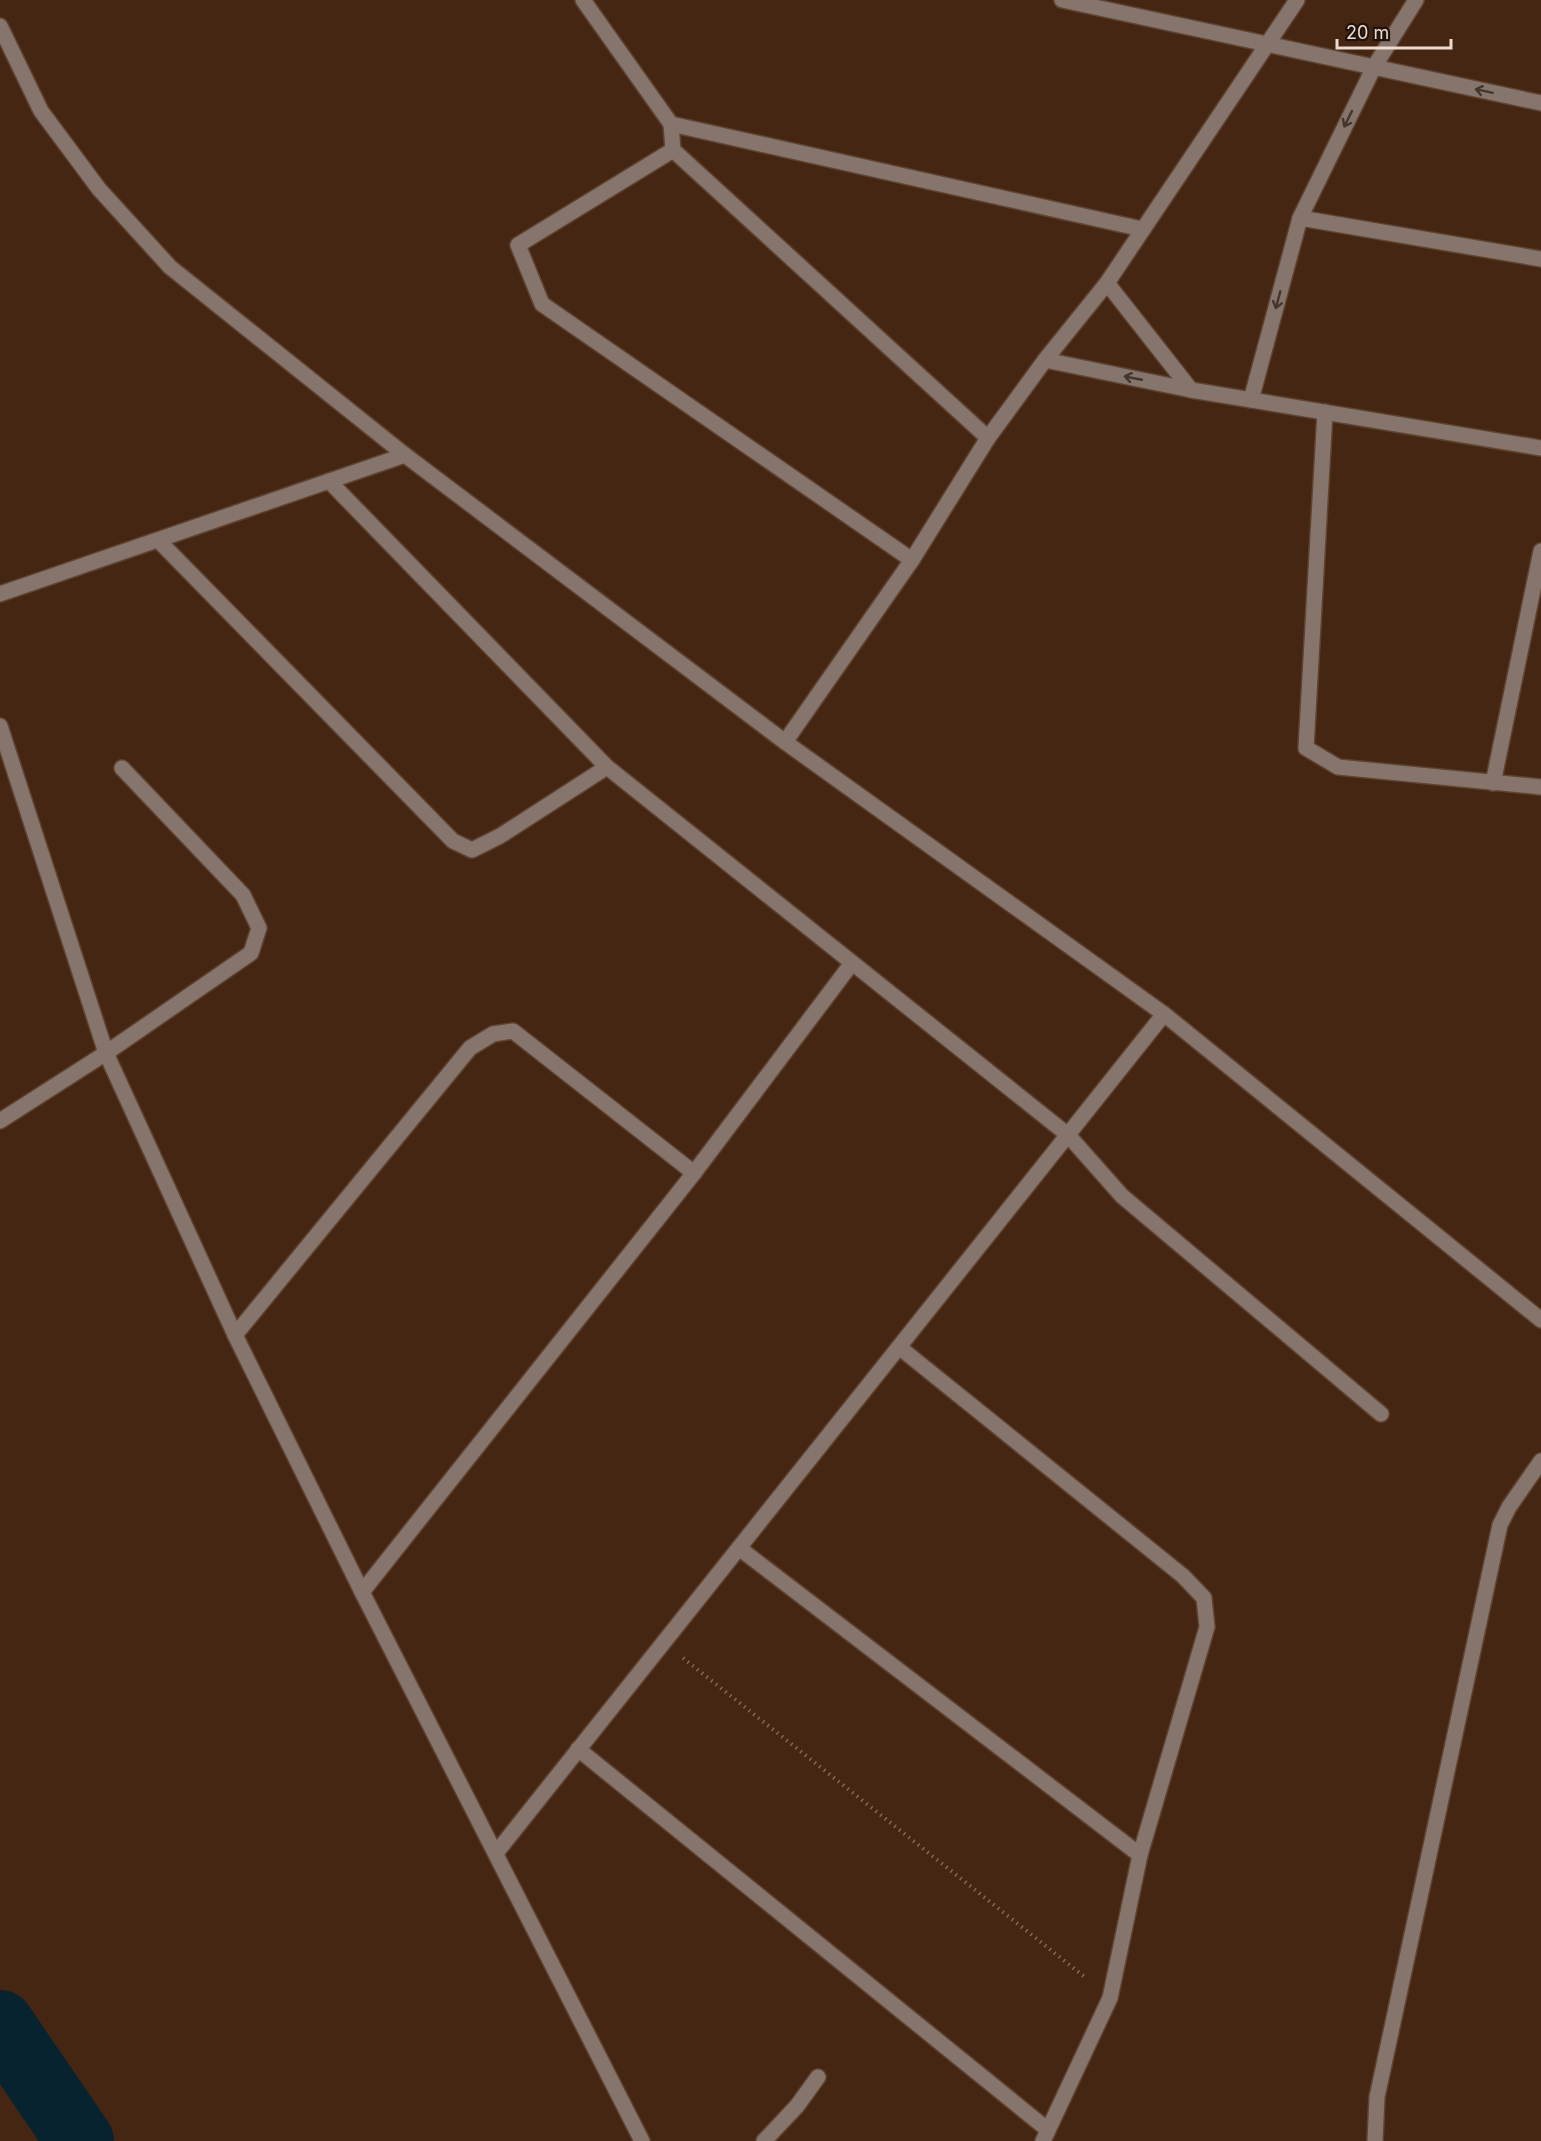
<svg xmlns="http://www.w3.org/2000/svg" width="1541" height="2141" viewBox="0 0 1541 2141" font-family="Inter,sans-serif">
<rect width="100%" height="100%" fill="#442612"/>
<g fill="none" stroke-linecap="round" stroke-linejoin="round">
<path stroke="#082330" stroke-width="68" d="M0,2024L80,2141"/>
<g stroke="#5f4330" stroke-width="18">
<g id="minor">
<path d="M583,0L671,124L1142,229"/>
<path d="M1062,0L1541,103"/>
<path d="M0,26L41,111L99,189L170,267L405,455L785,742L1164,1014L1541,1320"/>
<path d="M671,124L673,150L988,438"/>
<path d="M673,150L518,245L542,304L912,560"/>
<path d="M1300,218L1541,259"/>
<path d="M1107,283L1191,390"/>
<path d="M1045,360L1191,390L1541,448"/>
<path d="M1251,400L1300,218L1374,67L1416,0"/>
<path d="M1325,412L1306,748L1338,767L1541,787"/>
<path d="M329,481L607,767L1068,1135L1122,1196L1381,1414"/>
<path d="M158,540L453,841L472,850L500,836L607,767"/>
<path d="M0,594L405,455"/>
<path d="M0,726L106,1053L235,1335L362,1592L642,2141"/>
<path d="M785,742L912,560L988,438L1045,360L1107,283L1297,0"/>
<path d="M1493,783L1541,551"/>
<path d="M0,1121L106,1053L251,953L259,928L243,895L122,768"/>
<path d="M235,1335L470,1048L493,1034L513,1031L694,1173"/>
<path d="M899,1347L1183,1576L1204,1598L1207,1627L1140,1855L1110,1998L1043,2141"/>
<path d="M739,1548L1140,1855"/>
<path d="M362,1592L694,1173L852,963"/>
<path d="M578,1749L1048,2130"/>
<path d="M496,1853L1164,1014"/>
<path d="M764,2141L797,2106L818,2077"/>
<path d="M1375,2141L1377,2097L1500,1525L1509,1507L1541,1461"/>
</g>
</g>
<path stroke="#836957" stroke-width="4" stroke-dasharray="1.5 4.5" stroke-linecap="butt" d="M683,1658L1086,1978"/>
<use href="#minor" stroke="#85756c" stroke-width="15"/>
</g>
<defs><path id="oneway-shaft" d="M-6 0H5M1.5-3L5.5 0L1.5 3" fill="none" stroke-width="1.6" stroke-linecap="round" stroke-linejoin="round" transform="scale(1.5)"/></defs>
<g stroke="#44352d">
<use href="#oneway-shaft" transform="translate(1484 91) rotate(-168)"/>
<use href="#oneway-shaft" transform="translate(1348 119) rotate(116)"/>
<use href="#oneway-shaft" transform="translate(1278 300) rotate(105)"/>
<use href="#oneway-shaft" transform="translate(1133 378) rotate(-169)"/>
</g>
<path d="M1337 39v9h114v-9" fill="none" stroke="#eedace" stroke-width="3"/>
<text x="1346" y="39" font-size="18" fill="#eedace" stroke="#21130b" stroke-width="4.5" paint-order="stroke">20 m</text>
</svg>
